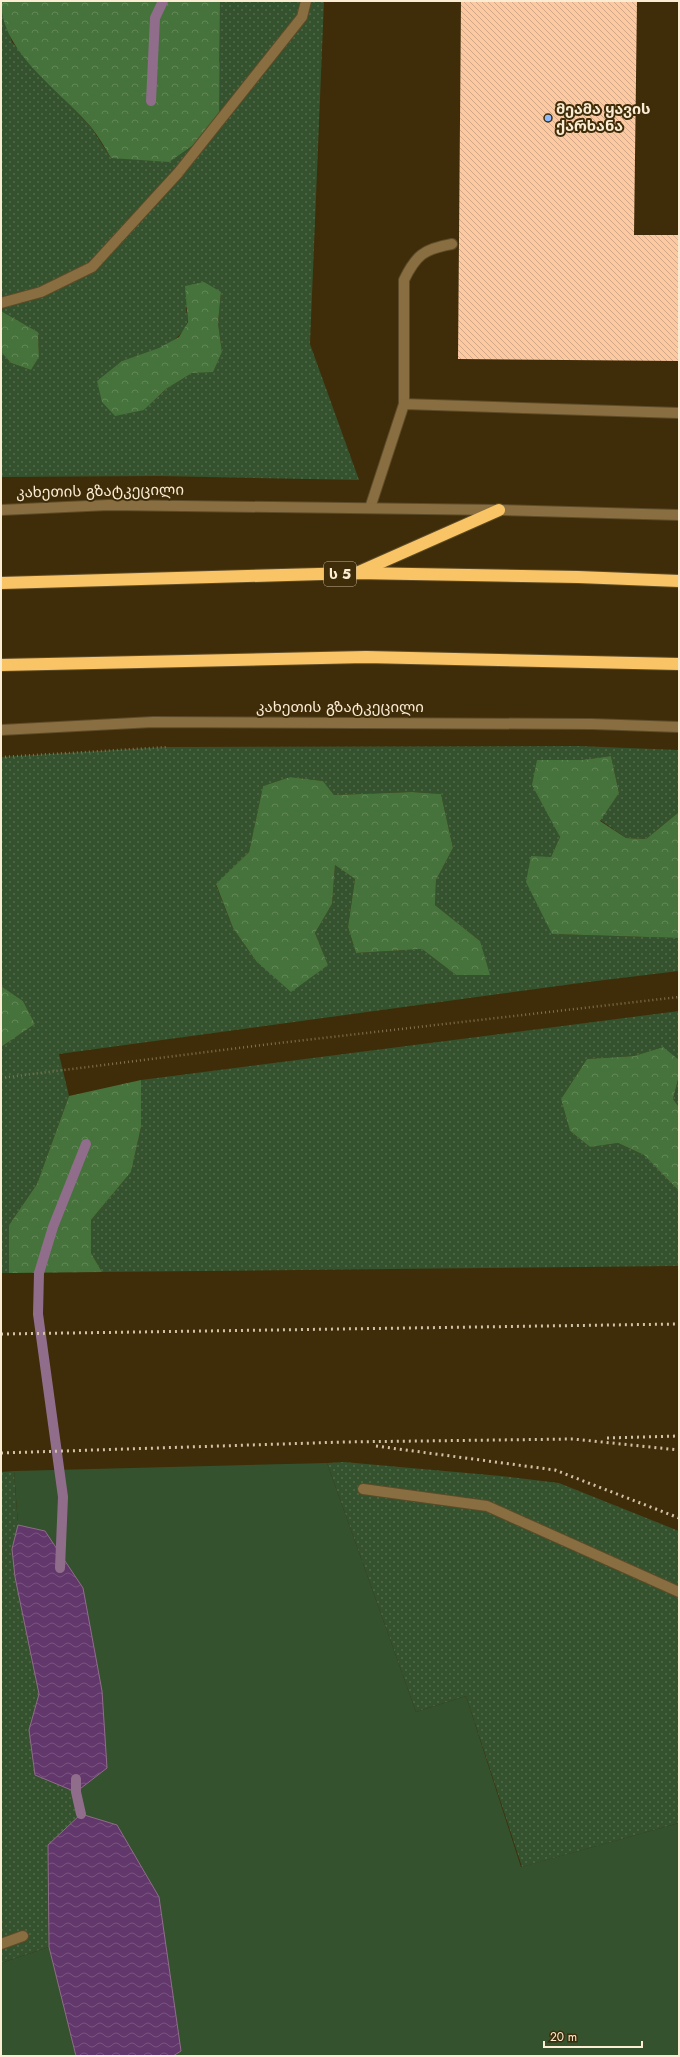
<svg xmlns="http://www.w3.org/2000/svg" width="680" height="2057" viewBox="0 0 680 2057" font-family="Jost,'Noto Sans Georgian',sans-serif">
<defs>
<pattern id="grass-dots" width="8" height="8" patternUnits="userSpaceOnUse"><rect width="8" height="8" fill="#34522d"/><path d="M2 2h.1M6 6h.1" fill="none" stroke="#526b4b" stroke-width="1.8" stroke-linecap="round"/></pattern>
<pattern id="forest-crowns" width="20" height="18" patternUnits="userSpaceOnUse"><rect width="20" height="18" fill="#46733b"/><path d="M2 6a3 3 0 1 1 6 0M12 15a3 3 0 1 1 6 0" fill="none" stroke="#628756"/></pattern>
<pattern id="water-waves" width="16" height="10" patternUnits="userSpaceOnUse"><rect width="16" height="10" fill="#62376c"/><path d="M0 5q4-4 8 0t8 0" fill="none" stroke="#795480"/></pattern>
<pattern id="building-back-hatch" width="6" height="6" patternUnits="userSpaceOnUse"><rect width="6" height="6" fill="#fcc9a1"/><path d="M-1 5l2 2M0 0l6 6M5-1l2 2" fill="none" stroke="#d0a889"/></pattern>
</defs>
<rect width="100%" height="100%" fill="#3f2c08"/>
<g fill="url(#grass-dots)" fill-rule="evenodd">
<path d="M220,1H324L310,344L359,480L160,476L1,477V352L11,363L31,370L39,357L38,332L1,311V7L12,42L37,71L91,127L111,158L220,62ZM221,292L218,323L222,352L213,371L192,373L166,389L144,410L122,361C143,354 179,347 187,323C189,319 186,312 186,308Z"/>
<path d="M579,746L679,750V812L646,839L626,838L600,820L619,793L611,756L582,760L552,820L560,837L551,857L552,934L679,938V971L580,983L59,1054L69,1096L37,1184L9,1225V1273H1V1047L35,1024L23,1001L1,986V757L166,747ZM290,777L323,781L334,795L412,792L441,794L453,848L436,880L435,905L480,941L456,975L422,949L356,953L348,927L355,879L335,865L332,904L315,933L328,965L256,961L233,928L216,885L249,852L263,786Z"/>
<path d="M679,1011V1107L673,1099L679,1076L663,1047L634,1056L587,1059L561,1099L570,1131L590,1147L618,1143L644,1155L679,1191V1266L102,1272L91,1253V1220L131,1172L141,1127V1080Z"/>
<path d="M344,1462L501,1476L559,1483L679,1531V1823L522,1867L466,1696L416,1712L327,1463Z"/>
<path d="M14,1471L18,1525L12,1549L15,1577L39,1694L29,1730L35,1774L76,1792L81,1814L48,1845L49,1947L1,1963V1472Z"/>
</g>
<g fill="url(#forest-crowns)">
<path d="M1,1H220L219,127L169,162L111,158C105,148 99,137 91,127C61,91 1,53 1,1Z"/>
<path d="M204,282L221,292L218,323L222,352L213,372L192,373L166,389L144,410L115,416L102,402L97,381L122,361L159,348L179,337L188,322L185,286Z"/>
<path d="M1,311L38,332L39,357L31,370L11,363L1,352Z"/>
<path d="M611,756L619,793L600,821L626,838L646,839L679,812V938L552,934L526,882L531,856L551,857L560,837L532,785L537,760H582Z"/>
<path d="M290,777L323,781L334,795L412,792L441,794L453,848L436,880L435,905L480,941L490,975H456L422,949L356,953L348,927L355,879L335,865L332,904L315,933L328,965L291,992L256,961L233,928L216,884L249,852L263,786Z"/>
<path d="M1,986L23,1001L35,1024L1,1047Z"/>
<path d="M663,1047L679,1060V1076L673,1099L679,1107V1191L644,1155L618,1143L590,1147L570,1131L561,1099L587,1059L634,1056Z"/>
<path d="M141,1080V1127L131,1172L91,1220V1253L102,1272L9,1273V1225L37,1184L69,1096Z"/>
</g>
<g fill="#34522d">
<path d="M327,1463L416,1712L466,1696L521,1867L679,1823V2056H173L181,2051L117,1825L81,1814L76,1792L107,1768L45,1531L18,1525L14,1471Z"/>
<path d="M49,1947L76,2056H1V1963Z"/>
</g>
<g fill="url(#water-waves)" stroke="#906d8b">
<path d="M18,1525L45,1531L83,1588L102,1691L107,1768L76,1792L35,1775L29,1730L39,1694L15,1577L12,1549Z"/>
<path d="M81,1814L117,1825L159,1897L181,2051L173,2056H76L49,1947L48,1845Z"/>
</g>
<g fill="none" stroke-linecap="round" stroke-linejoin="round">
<g stroke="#906d8b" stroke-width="10">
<path d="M151,101L155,18L163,1"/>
<path d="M60,1568L63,1497L38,1314L39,1273L53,1227L86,1144"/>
<path d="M76,1779V1792L81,1814"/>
</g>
</g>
<path fill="url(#building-back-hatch)" d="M461,1H637L634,235H679V361L458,359Z"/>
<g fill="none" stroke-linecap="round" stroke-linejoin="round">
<g stroke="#5d4b29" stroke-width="12">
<g id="minor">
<path d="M1,303L41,292L92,267L178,173L302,17L306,1"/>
<path d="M404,404V280C416,255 424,249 452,244"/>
<path d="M370,508L404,404L679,413"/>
<path d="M1,510L109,505L499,510L679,515"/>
<path d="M1,730L153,722L592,724L679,727"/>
<path d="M363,1489L487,1506L679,1592"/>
<path d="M1,1944L23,1936"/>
</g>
</g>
<g stroke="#5d4b29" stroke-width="14">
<g id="highway">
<path d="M359,572L499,510"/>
<path d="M1,583L356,573L578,577L679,581"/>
<path d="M1,665L366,657L679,664"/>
</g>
</g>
<g stroke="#837252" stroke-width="2.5" stroke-dasharray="1 3" stroke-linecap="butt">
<path d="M1,757L168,747"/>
<path d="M1,1078L262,1045L679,997"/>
</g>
<use href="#minor" stroke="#886e40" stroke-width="10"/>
<use href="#highway" stroke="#f9c466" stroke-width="12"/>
<g stroke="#d1c2a7" stroke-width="3" stroke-dasharray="2 4" stroke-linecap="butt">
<path d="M1,1334L679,1324"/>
<path d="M607,1438L679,1436"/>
<path d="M376,1446L555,1470L679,1518"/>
<path d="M1,1453L344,1442L573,1439L679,1450"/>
</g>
</g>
<circle fill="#8eb9fd" stroke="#3f2c08" stroke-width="1.5" cx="548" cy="118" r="4"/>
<g text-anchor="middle" stroke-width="4" stroke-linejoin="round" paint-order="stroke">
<rect fill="#3f2c08" stroke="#c3b297" stroke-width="1" x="324" y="562" width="32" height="24" rx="3"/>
<g font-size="14" font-weight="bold" fill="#fbecd4">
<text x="340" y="579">ს 5</text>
</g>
<g font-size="15" font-weight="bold" fill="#fbecd4" stroke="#3f2c08" text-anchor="start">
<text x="556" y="114">მეამა ყავის<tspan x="556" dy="17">ქარხანა</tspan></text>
</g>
<g font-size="15" fill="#fbecd4" stroke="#3f2c08">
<text transform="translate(100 491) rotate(-1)" y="5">კახეთის გზატკეცილი</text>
<text x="340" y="712">კახეთის გზატკეცილი</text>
</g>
</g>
<rect width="680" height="2057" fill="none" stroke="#fbecd4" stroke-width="4"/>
<path d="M544 2041v6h98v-6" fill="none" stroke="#fbecd4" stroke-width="2"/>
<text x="550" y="2041" font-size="12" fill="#fbecd4" stroke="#3f2c08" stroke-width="3" paint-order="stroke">20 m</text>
</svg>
